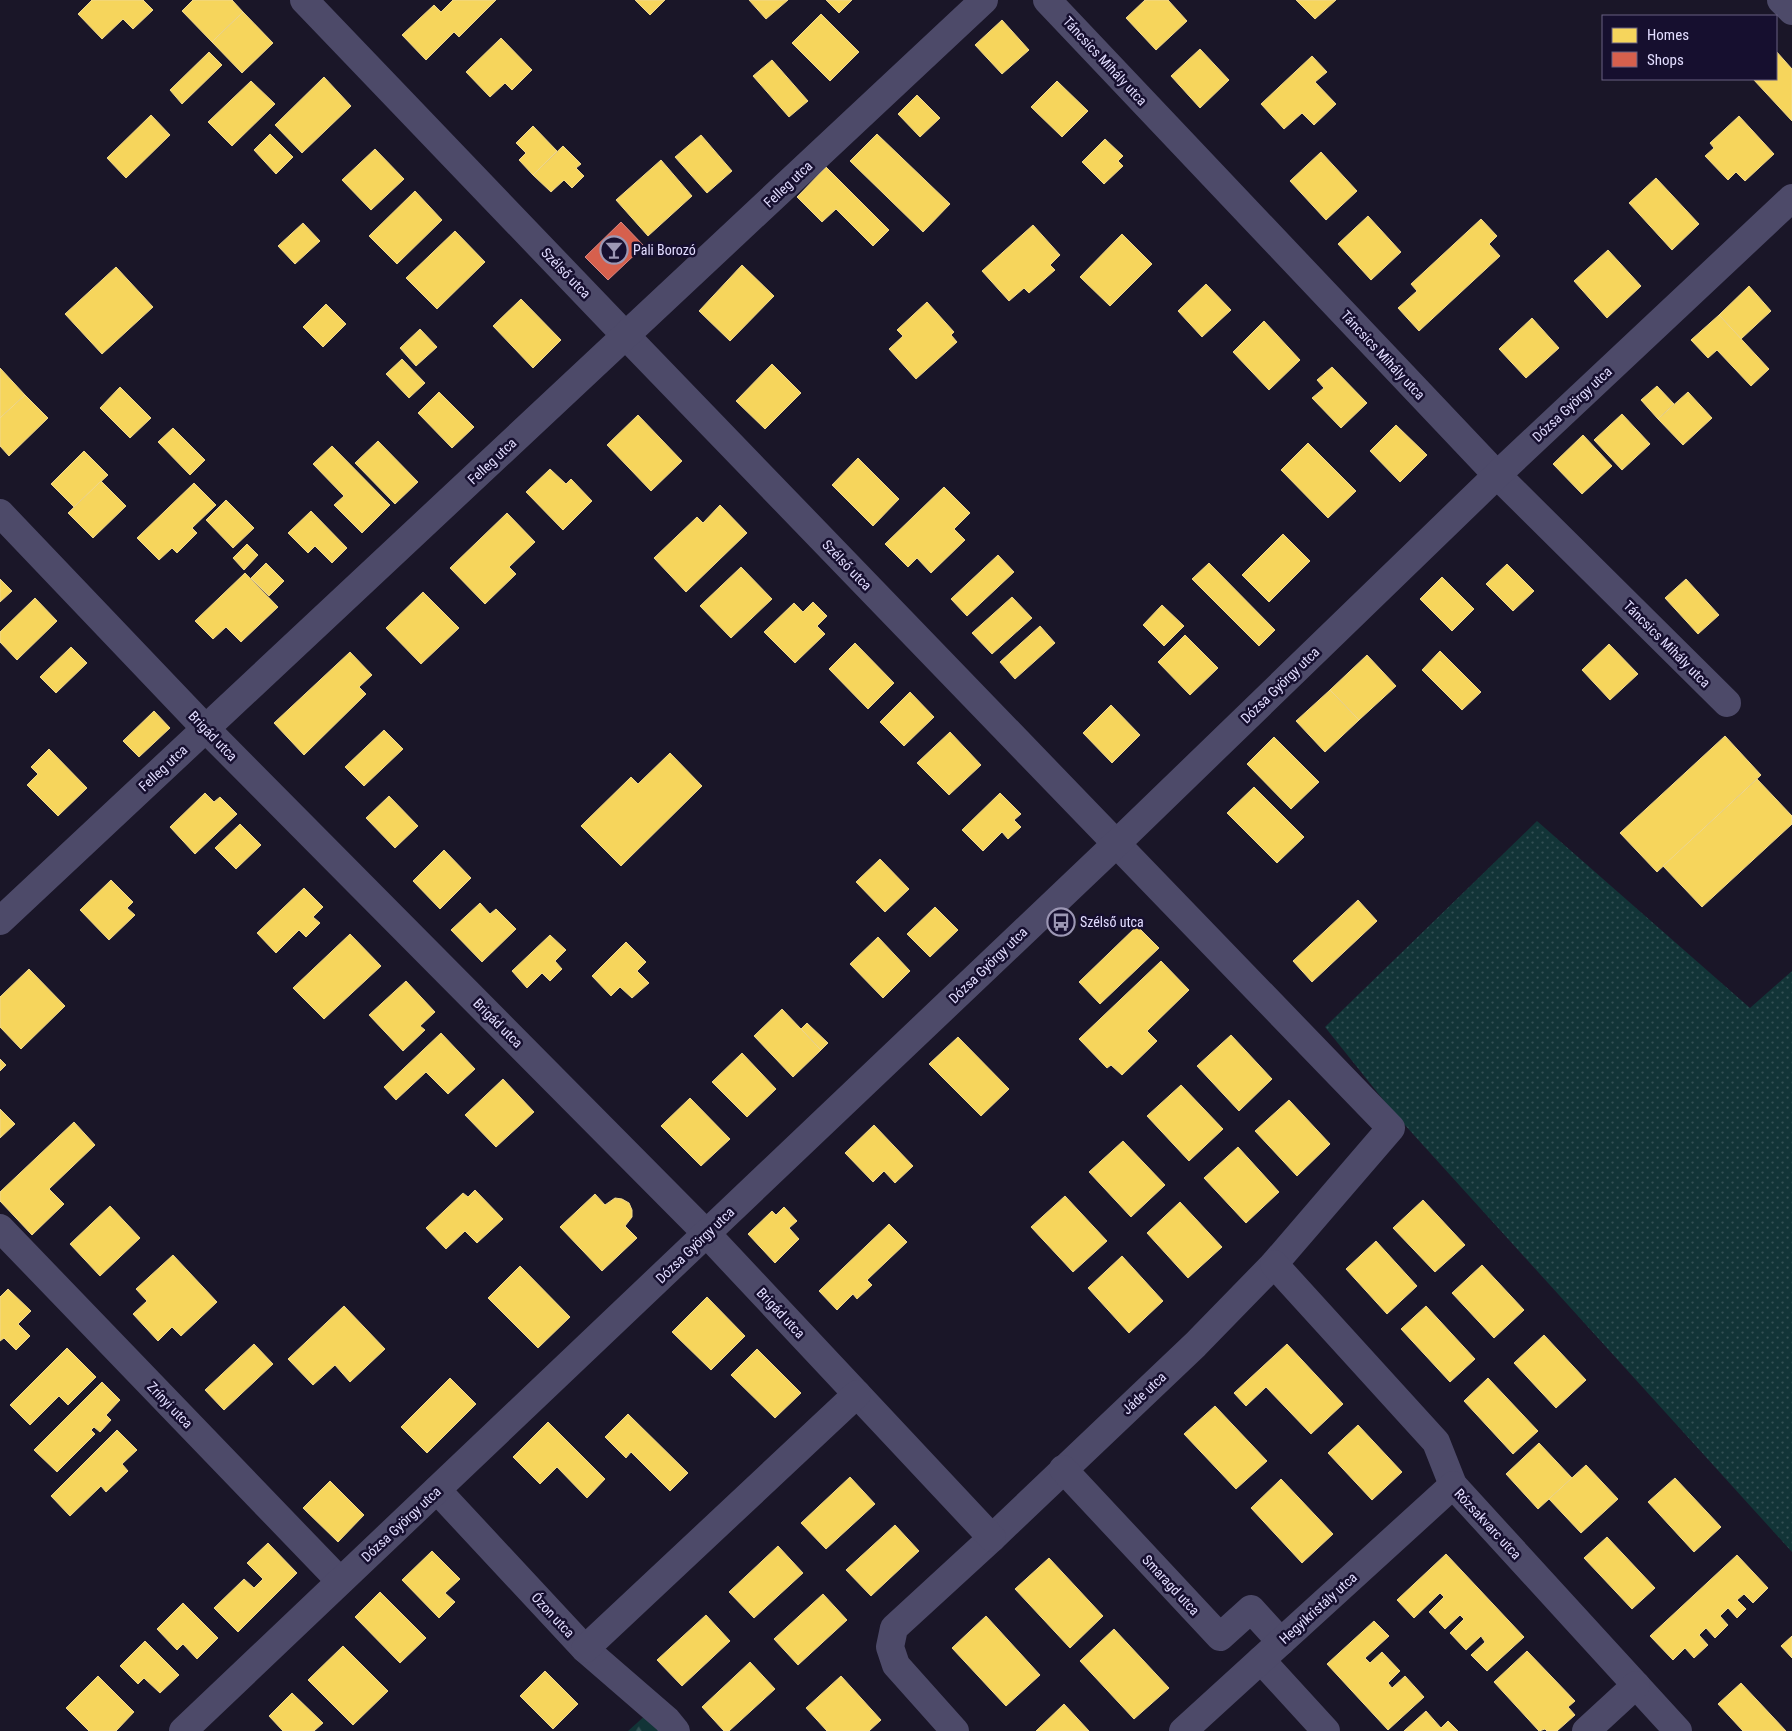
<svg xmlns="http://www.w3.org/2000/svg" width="1792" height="1731" viewBox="0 0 1792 1731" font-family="'Roboto Condensed',sans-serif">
<defs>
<pattern id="grass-dots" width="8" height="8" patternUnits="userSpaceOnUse" patternTransform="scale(1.25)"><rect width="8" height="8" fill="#123437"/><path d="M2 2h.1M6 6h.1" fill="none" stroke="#345155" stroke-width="1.8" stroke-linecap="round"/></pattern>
<pattern id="forest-firs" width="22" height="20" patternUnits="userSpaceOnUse" patternTransform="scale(1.25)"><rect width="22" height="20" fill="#123437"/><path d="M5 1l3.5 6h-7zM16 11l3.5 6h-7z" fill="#345155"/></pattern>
</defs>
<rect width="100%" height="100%" fill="#1a1628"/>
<path fill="url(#grass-dots)" d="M1537,821L1750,1008L1792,971V1552L1393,1112L1325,1027Z"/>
<path fill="url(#forest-firs)" d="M657,1705L680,1731H628Z"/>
<g fill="#f6d55c" stroke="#f0d78d">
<path d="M92,0H143L153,10L133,29L123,19L102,39L78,14Z"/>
<path d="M193,0H232L243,12L212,42L182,11Z"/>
<path d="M453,0H496L459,37L454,32L426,60L402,35L434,5L441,12Z"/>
<path d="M635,0H665L650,15Z"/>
<path d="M749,0H788L766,19Z"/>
<path d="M826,0H852L839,13Z"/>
<path d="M1145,0H1168L1187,21L1156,50L1126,18Z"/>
<path d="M1296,0H1336L1315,19Z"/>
<path d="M243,12L273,43L242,73L212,42Z"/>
<path d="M821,14L859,52L830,81L792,43Z"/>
<path d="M1002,20L1029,50L1002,74L975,45Z"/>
<path d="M501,38L532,70L512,90L505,83L490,97L466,72Z"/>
<path d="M1200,49L1229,80L1200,108L1171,76Z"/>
<path d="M1776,51L1792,69V121L1753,79H1776Z"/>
<path d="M209,52L222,65L182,104L170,90Z"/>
<path d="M1312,56L1327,72L1315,82L1336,104L1314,125L1302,113L1284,129L1261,104Z"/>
<path d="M772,60L808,101L789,117L753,76Z"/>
<path d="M324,77L351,106L302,153L275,125Z"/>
<path d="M251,81L275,104L232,146L208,122Z"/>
<path d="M1057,81L1088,111L1062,137L1031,107Z"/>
<path d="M917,95L940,118L920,137L898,114Z"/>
<path d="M151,115L170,135L126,178L107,158Z"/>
<path d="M1739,116L1774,154L1745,181L1736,172L1728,180L1705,156L1714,148L1710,143Z"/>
<path d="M533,126L557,151L533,175L519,160L526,153L516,143Z"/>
<path d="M270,134L293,157L276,174L254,150Z"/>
<path d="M877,134L950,204L923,232L850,161Z"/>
<path d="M701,135L732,171L707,193L675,157Z"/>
<path d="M1105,139L1123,156L1118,161L1123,166L1104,184L1082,162Z"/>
<path d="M563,146L581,164L576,168L584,176L572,188L564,180L551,192L533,175Z"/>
<path d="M375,149L404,179L371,210L342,180Z"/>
<path d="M1321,152L1357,191L1326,220L1290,181Z"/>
<path d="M661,160L692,196L648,236L616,200Z"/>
<path d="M826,167L889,230L873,246L836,209L822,222L797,197Z"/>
<path d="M1656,178L1699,224L1672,250L1629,203Z"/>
<path d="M415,191L442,220L397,264L369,236Z"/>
<path d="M1368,216L1401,252L1371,280L1338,244Z"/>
<path d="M1481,219L1497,236L1489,244L1500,256L1419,331L1398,308L1417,291L1411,284Z"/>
<path d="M303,223L320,241L295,264L278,246Z"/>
<path d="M1033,225L1060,255L1050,265L1055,270L1029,293L1024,288L1009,301L982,271Z"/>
<path d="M455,231L485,262L437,309L406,278Z"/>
<path d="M1122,234L1152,264L1110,306L1080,277Z"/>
<path d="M1608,250L1641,286L1607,318L1574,281Z"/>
<path d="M742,265L774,296L730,341L699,311Z"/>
<path d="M116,267L153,307L102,354L65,314Z"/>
<path d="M1206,284L1231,310L1202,337L1178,311Z"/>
<path d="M1749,286L1771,311L1741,339L1719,315Z"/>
<path d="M521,299L561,340L533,368L493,326Z"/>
<path d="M927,302L954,332L951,335L957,342L916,379L889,349L903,336L897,330Z"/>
<path d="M326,304L346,324L323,347L303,327Z"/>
<path d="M1719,315L1769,369L1751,386L1717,350L1708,358L1691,340Z"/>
<path d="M1532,318L1559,348L1526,378L1499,349Z"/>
<path d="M1264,321L1300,360L1269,390L1233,352Z"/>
<path d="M420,329L437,347L416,366L400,348Z"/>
<path d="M402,359L425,383L409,398L386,374Z"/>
<path d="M772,364L801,393L765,429L736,401Z"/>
<path d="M1332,367L1367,403L1341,428L1312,398L1324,388L1317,380Z"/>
<path d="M0,368L25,395L0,418Z"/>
<path d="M1657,386L1674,404L1658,419L1641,400Z"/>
<path d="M120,387L151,418L130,438L100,408Z"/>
<path d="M439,392L474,427L452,448L418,413Z"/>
<path d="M1688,392L1712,418L1683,445L1658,419Z"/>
<path d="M25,395L48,418L9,456L0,446V418Z"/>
<path d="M1622,414L1650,444L1622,470L1594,440Z"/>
<path d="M638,415L682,461L651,491L607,445Z"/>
<path d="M1396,425L1427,455L1400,482L1370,451Z"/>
<path d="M173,428L205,460L190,475L158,442Z"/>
<path d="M1583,435L1612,466L1582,494L1553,464Z"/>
<path d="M378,441L418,482L395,504L355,463Z"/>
<path d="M1308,443L1356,491L1328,518L1281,470Z"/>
<path d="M332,446L390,505L362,533L334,505L344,496L313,464Z"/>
<path d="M84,451L108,475L74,507L51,484Z"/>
<path d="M858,458L899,499L873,526L832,485Z"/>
<path d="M550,469L566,484L571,479L592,501L563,530L526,492Z"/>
<path d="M101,481L126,506L93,538L68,513Z"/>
<path d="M194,483L216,505L192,528L197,533L177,553L172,548L159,560L137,538Z"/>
<path d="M944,487L970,513L954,529L965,540L931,573L917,558L908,567L885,544Z"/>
<path d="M226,500L254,528L233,548L206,520Z"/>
<path d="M720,505L747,533L686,592L654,558L697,517L703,523Z"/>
<path d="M311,511L347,548L332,563L315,546L308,553L288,533Z"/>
<path d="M507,513L535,542L509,567L516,574L485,604L450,568Z"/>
<path d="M1283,534L1310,561L1269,602L1242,575Z"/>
<path d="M247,544L258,555L244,570L233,558Z"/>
<path d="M998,555L1014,572L967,616L951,599Z"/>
<path d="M266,563L284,581L269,596L251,578Z"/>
<path d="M1209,563L1275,630L1259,646L1192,579Z"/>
<path d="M1507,564L1534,591L1513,611L1486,584Z"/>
<path d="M741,567L772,599L731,638L700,606Z"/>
<path d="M245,573L278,607L241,642L226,627L213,639L195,621Z"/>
<path d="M1442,577L1474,609L1452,631L1420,599Z"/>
<path d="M0,579L12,591L0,602Z"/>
<path d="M1686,579L1719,615L1698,634L1665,598Z"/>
<path d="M423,592L459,628L421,664L386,628Z"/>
<path d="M1012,597L1032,618L992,654L972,633Z"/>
<path d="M35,598L57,621L17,660L0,642V632Z"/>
<path d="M813,602L827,616L817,626L825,634L795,663L764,632L794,603L803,612Z"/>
<path d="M1162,605L1184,626L1164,646L1143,625Z"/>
<path d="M1040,626L1055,643L1015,679L1000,662Z"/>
<path d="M1185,635L1218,668L1190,695L1158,662Z"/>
<path d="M855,643L894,683L868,709L829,669Z"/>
<path d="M1609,644L1638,674L1610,700L1582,670Z"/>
<path d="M71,647L87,663L56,693L40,677Z"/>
<path d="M1440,651L1481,692L1462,710L1422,670Z"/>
<path d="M350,652L372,675L359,687L366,694L304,755L274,723Z"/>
<path d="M1367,655L1396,686L1359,720L1330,690Z"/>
<path d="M1330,690L1359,720L1325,752L1296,721Z"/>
<path d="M910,692L934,717L904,746L880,722Z"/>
<path d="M1111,705L1140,735L1112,763L1083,733Z"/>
<path d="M154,711L170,728L139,757L123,741Z"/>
<path d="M384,730L403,749L364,786L345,767Z"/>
<path d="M950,732L981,765L949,795L917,763Z"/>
<path d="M1725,736L1761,775L1657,872L1620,833Z"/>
<path d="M1274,737L1319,782L1291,809L1247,764Z"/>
<path d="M49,749L87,788L58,816L27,785L38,774L31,767Z"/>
<path d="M670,753L702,786L621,866L581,826L631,777L638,784Z"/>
<path d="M1757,779L1792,816V824L1702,907L1663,866Z"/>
<path d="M1254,787L1304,837L1277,863L1227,813Z"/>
<path d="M205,793L214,802L220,797L237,814L195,854L170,827Z"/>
<path d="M1000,793L1021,814L1014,820L1021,827L1008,839L1002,832L983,851L962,830Z"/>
<path d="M389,796L418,826L395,848L366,818Z"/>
<path d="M240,824L261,845L236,869L215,848Z"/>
<path d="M444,850L471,878L440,909L413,881Z"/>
<path d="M880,859L909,889L885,912L856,882Z"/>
<path d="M111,880L133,902L127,908L135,915L109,940L80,910Z"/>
<path d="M304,888L323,907L313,917L320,923L306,937L299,930L276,953L257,933Z"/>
<path d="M1358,900L1377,921L1312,982L1293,961Z"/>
<path d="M480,903L490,914L496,909L516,929L482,962L451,930Z"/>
<path d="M935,907L958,930L930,957L907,934Z"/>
<path d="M1137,926L1159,948L1100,1004L1079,982Z"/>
<path d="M350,934L381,966L324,1019L293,988Z"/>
<path d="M550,935L566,950L555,961L562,969L550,981L542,973L527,988L512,971Z"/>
<path d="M878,937L910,971L883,998L850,964Z"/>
<path d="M626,942L646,962L637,971L649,983L632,998L620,987L611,996L592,976Z"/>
<path d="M1161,961L1189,990L1147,1031L1157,1041L1122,1075L1111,1065L1107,1068L1079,1039Z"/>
<path d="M29,969L65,1006L21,1049L0,1027V997Z"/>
<path d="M406,981L435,1012L420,1026L425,1030L403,1051L369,1015Z"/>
<path d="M782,1009L821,1050L793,1077L754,1036Z"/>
<path d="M807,1023L828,1043L821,1050L801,1029Z"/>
<path d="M441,1033L475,1069L448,1094L426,1072L396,1100L384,1087Z"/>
<path d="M1231,1035L1272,1079L1239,1111L1197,1066Z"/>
<path d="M958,1037L1009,1089L981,1116L929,1064Z"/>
<path d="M742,1053L776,1089L747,1117L712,1082Z"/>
<path d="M0,1059L6,1065L0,1071Z"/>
<path d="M503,1079L534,1112L496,1147L465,1115Z"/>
<path d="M1181,1085L1223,1129L1189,1161L1147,1116Z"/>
<path d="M690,1098L730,1139L701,1166L661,1126Z"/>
<path d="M1289,1100L1330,1144L1297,1176L1255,1131Z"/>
<path d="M0,1109L15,1124L0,1138Z"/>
<path d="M74,1122L95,1145L49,1189L64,1204L32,1235L0,1201V1192Z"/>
<path d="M874,1125L913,1166L895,1183L884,1171L873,1182L845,1153Z"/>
<path d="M1123,1141L1165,1185L1131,1217L1089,1172Z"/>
<path d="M1238,1147L1279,1192L1246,1223L1204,1178Z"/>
<path d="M475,1190L503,1219L477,1243L465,1231L446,1249L426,1228L463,1193L468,1197Z"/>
<path d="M595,1194L605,1205L615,1198L622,1199L629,1203L632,1210V1217L625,1226L637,1238L602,1271L560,1227Z"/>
<path d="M1065,1196L1107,1241L1073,1272L1031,1227Z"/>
<path d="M1423,1200L1465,1245L1435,1272L1393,1228Z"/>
<path d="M1180,1202L1222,1247L1188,1278L1147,1233Z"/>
<path d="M110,1206L140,1238L100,1276L70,1244Z"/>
<path d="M784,1207L797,1221L789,1228L799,1239L775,1263L748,1234L772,1211L776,1215Z"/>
<path d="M889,1224L907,1242L867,1280L872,1285L857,1299L853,1294L837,1310L819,1291Z"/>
<path d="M1376,1241L1417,1286L1387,1314L1346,1269Z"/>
<path d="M173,1255L217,1302L181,1336L172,1327L158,1341L133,1314L147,1301L136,1289Z"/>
<path d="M1122,1256L1163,1301L1129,1333L1088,1288Z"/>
<path d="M1482,1265L1524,1310L1494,1338L1452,1293Z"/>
<path d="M520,1266L570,1317L538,1348L488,1298Z"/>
<path d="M8,1289L31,1311L18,1324L30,1336L16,1350L4,1338L0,1341V1297Z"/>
<path d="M707,1297L745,1336L711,1370L672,1332Z"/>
<path d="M344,1306L385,1349L350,1382L335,1365L313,1385L288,1359Z"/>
<path d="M1426,1306L1475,1359L1450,1382L1401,1329Z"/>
<path d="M1544,1335L1586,1380L1556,1408L1514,1363Z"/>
<path d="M254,1344L273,1364L224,1410L205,1390Z"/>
<path d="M1287,1344L1343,1404L1311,1434L1266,1387L1246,1406L1234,1393Z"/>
<path d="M67,1348L96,1377L68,1405L59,1396L30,1425L10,1405Z"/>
<path d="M757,1349L801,1393L775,1418L731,1375Z"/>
<path d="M450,1378L476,1404L427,1453L401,1427Z"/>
<path d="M1488,1378L1538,1431L1513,1454L1464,1401Z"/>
<path d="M102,1382L120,1400L106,1415L111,1420L100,1432L94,1427L91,1430L95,1434L57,1472L34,1450Z"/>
<path d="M1215,1406L1267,1461L1236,1489L1184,1434Z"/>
<path d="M628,1414L688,1473L670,1491L631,1452L626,1458L605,1437Z"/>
<path d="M548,1422L605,1479L587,1498L557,1467L540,1484L513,1457Z"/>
<path d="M1358,1425L1402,1472L1372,1500L1328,1453Z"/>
<path d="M117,1430L137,1450L122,1464L128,1471L106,1492L101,1486L70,1516L51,1496Z"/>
<path d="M1539,1443L1572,1478L1538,1509L1506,1474Z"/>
<path d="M1586,1465L1618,1499L1581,1533L1549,1499Z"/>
<path d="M850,1477L875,1504L826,1549L801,1523Z"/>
<path d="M1675,1478L1721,1527L1694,1552L1648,1502Z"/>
<path d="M1281,1479L1333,1534L1302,1563L1251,1508Z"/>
<path d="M330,1481L364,1515L338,1542L303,1508Z"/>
<path d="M895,1525L919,1551L871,1596L846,1570Z"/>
<path d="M1607,1537L1655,1588L1632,1609L1584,1558Z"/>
<path d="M268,1543L297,1573L238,1632L214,1608L244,1579L254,1588L263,1579L247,1563Z"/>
<path d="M778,1546L803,1573L754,1618L729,1592Z"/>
<path d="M432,1551L460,1579L445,1593L455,1602L439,1618L402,1580Z"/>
<path d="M1446,1554L1524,1637L1487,1671L1471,1655L1485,1642L1481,1636L1466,1650L1450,1633L1464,1619L1460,1615L1445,1629L1429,1612L1444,1597L1440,1593L1414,1618L1397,1600Z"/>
<path d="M1737,1555L1768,1588L1753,1603L1744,1594L1737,1600L1746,1609L1737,1618L1728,1608L1720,1616L1728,1625L1715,1638L1706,1628L1699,1635L1708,1645L1694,1658L1685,1648L1673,1660L1650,1636Z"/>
<path d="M1049,1558L1103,1616L1070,1648L1015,1589Z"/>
<path d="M380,1592L426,1638L400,1663L355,1617Z"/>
<path d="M823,1594L847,1620L798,1665L774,1639Z"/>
<path d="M183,1603L218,1638L197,1659L183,1644L177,1650L157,1629Z"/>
<path d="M706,1615L730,1641L682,1686L657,1660Z"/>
<path d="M986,1616L1040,1675L1006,1706L952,1648Z"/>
<path d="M1374,1621L1389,1636L1365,1658L1370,1663L1382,1652L1400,1671L1388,1683L1392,1688L1405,1676L1424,1697L1388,1730L1327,1664Z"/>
<path d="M1114,1629L1169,1688L1134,1719L1080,1661Z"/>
<path d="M1792,1636V1658L1781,1646Z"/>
<path d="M145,1641L179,1675L160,1693L144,1678L138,1684L120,1666Z"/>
<path d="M343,1646L388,1691L353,1725L308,1680Z"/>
<path d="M1527,1651L1575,1701L1568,1707L1575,1715L1557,1731H1547L1545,1729L1539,1731L1494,1682Z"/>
<path d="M750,1662L775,1689L729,1731H724L702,1707Z"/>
<path d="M545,1671L578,1704L553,1729L520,1696Z"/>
<path d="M98,1676L134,1712L116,1731H89L66,1708Z"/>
<path d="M841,1676L881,1720L869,1731H827L806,1708Z"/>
<path d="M1741,1683L1786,1731H1743L1718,1704Z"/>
<path d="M292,1693L323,1723L314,1731H283L269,1716Z"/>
<path d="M1064,1704L1089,1731H1036Z"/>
<path d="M1426,1711L1441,1728L1448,1721L1458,1731H1404Z"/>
</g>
<path fill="#d6604d" stroke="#da8682" d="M621,222L644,246L608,280L585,257Z"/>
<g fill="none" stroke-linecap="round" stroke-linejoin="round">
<g stroke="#4d4a69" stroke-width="28">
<path d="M304,0L626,336L1391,1128L1274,1264L1195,1345L992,1538L894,1628L890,1647L896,1665L955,1731"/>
<path d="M1047,0L1497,475L1727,703"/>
<path d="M1781,0L1792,11"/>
<path d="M0,513L206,729L706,1233L992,1538"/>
<path d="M0,921L984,0"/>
<path d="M0,1228L340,1581"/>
<path d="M1274,1264L1436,1442L1453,1485L1678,1731"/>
<path d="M1063,1469L1220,1637L1251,1609L1281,1642"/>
<path d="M437,1490L585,1649L667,1720L676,1731"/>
<path d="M585,1649L857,1394"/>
<path d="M1261,1660L1326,1731"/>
<path d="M183,1731L1116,844L1497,475L1792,198"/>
<path d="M1183,1731L1453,1485"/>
<path d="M1586,1731L1636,1685"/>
</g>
</g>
<defs>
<g id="bar-ring" transform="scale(1.4375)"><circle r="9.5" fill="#160f2f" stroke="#9c97b4" stroke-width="1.5"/><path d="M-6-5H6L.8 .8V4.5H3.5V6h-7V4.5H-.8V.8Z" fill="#9c97b4"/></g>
<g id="bus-ring" transform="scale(1.4375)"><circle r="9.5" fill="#160f2f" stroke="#9c97b4" stroke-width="1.5"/><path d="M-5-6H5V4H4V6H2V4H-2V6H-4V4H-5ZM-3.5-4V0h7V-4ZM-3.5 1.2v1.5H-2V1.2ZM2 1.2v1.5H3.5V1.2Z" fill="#9c97b4"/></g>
</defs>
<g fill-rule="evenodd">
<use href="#bar-ring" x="614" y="250"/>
<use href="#bus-ring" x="1061" y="922"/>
</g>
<g text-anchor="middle" stroke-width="5" stroke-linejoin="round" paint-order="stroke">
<g font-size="14" fill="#e2ddff" stroke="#160f2f">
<text transform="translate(1105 61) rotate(47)" y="5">Táncsics Mihály utca</text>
<text transform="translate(788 184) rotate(-43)" y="5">Felleg utca</text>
<text transform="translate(566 273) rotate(46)" y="5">Szélső utca</text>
<text transform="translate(1383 355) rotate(47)" y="5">Táncsics Mihály utca</text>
<text transform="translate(1572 404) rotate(-43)" y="5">Dózsa György utca</text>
<text transform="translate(492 461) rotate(-43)" y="5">Felleg utca</text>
<text transform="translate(847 565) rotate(46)" y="5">Szélső utca</text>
<text transform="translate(1667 644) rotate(45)" y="5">Táncsics Mihály utca</text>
<text transform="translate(1280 685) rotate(-44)" y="5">Dózsa György utca</text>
<text transform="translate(213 736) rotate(46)" y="5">Brigád utca</text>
<text transform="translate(163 768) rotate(-43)" y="5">Felleg utca</text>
<text transform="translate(988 965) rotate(-44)" y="5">Dózsa György utca</text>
<text transform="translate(498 1023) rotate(45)" y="5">Brigád utca</text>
<text transform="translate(695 1245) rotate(-44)" y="5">Dózsa György utca</text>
<text transform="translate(781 1313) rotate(47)" y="5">Brigád utca</text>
<text transform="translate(1144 1393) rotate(-43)" y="5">Jáde utca</text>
<text transform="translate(170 1405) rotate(46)" y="5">Zrínyi utca</text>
<text transform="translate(401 1524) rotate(-43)" y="5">Dózsa György utca</text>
<text transform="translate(1488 1524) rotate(47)" y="5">Rózsakvarc utca</text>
<text transform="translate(1171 1585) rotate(47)" y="5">Smaragd utca</text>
<text transform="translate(1318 1608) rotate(-42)" y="5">Hegyikristály utca</text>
<text transform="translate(553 1615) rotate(47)" y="5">Ózon utca</text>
</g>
<g font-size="14" fill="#e2ddff" stroke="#160f2f" text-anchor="start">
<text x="633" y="255">Pali Borozó</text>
<text x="1080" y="927">Szélső utca</text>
</g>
</g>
<rect x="1602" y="15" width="175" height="65" fill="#160f2f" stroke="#686182"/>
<rect x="1612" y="28" width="25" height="15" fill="#f6d55c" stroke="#686182"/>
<text x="1647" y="40" font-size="15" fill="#e2ddff">Homes</text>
<rect x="1612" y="52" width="25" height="15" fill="#d6604d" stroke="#686182"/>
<text x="1647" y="65" font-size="15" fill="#e2ddff">Shops</text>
</svg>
